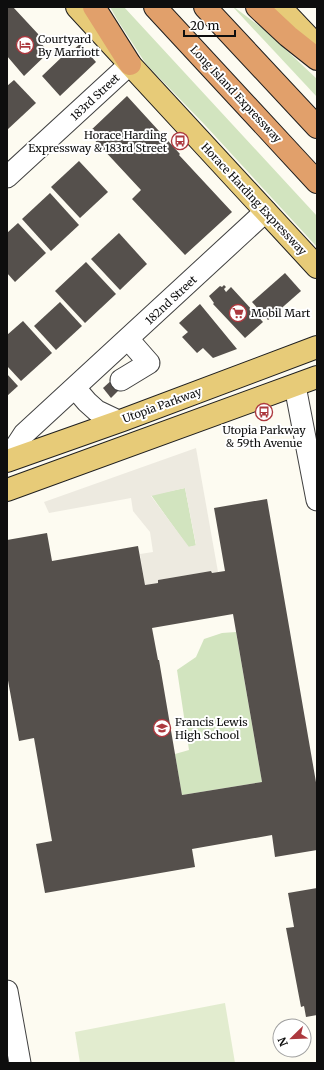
<svg xmlns="http://www.w3.org/2000/svg" width="324" height="1070" viewBox="0 0 324 1070" font-family="Merriweather,serif">
<rect width="100%" height="100%" fill="#fdfbf1"/>
<g fill="#d2e4bf">
<path d="M110,7H124L317,216V247L204,124L146,64L118,21Z"/>
<path d="M233,7H234L266,31L317,79V97Z"/>
<path d="M185,488L196,546L188,547L151,495Z"/>
<path d="M236,632L262,782L182,795L175,754L189,750L177,670L196,657L204,639L222,633Z"/>
</g>
<path fill="#e2eccf" d="M225,1003L235,1063H80L75,1032Z"/>
<path fill="#edeae0" fill-rule="evenodd" d="M196,448L218,572L212,573L211,571L158,580V583L145,585L140,554L153,552L150,532L133,511L131,498L49,513L44,502ZM185,488L196,545L189,547L151,496Z"/>
<g fill="#55504c" fill-rule="evenodd">
<path d="M7,7H13L39,35L36,38L49,52L24,76L7,56Z"/>
<path d="M80,44L96,62L60,96L42,76L64,55L65,57Z"/>
<path d="M14,80L36,103L7,130V86Z"/>
<path d="M127,96L180,154L179,155L232,212L185,255L132,199L141,190L88,133Z"/>
<path d="M79,161L108,192L80,218L51,187Z"/>
<path d="M50,193L79,225L51,251L22,219Z"/>
<path d="M18,223L46,253L15,282L7,273V233Z"/>
<path d="M119,233L147,264L120,290L91,259Z"/>
<path d="M86,262L116,294L85,323L55,291Z"/>
<path d="M285,273L301,291L268,320L252,302Z"/>
<path d="M224,285L226,287L224,289L226,292L231,287L263,322L245,338L213,304L214,303L209,296L220,286L222,287Z"/>
<path d="M60,302L82,326L56,350L34,326Z"/>
<path d="M200,304L237,349L213,358L203,348L197,353L182,337L188,332L179,323Z"/>
<path d="M23,321L52,353L21,381L7,366V335Z"/>
<path d="M7,374L18,386L7,396Z"/>
<path d="M114,378L122,387L111,398L103,388Z"/>
<path d="M267,499L317,788V850L275,857L272,835L192,849L195,867L45,893L36,844L52,841L34,738L19,741L7,675V540L47,533L52,561L138,546L145,585L158,583V580L211,571L212,573L225,571L214,508ZM233,614L262,782L182,795L159,660H158L152,628Z"/>
<path d="M317,888V1015L306,1017L304,1006L301,1007L286,928L294,927L288,893Z"/>
</g>
<g fill="none" stroke-linecap="round" stroke-linejoin="round">
<g stroke="#414141" stroke-width="23">
<g id="minor">
<path d="M7,177L130,64"/>
<path d="M121,380L149,363L128,339"/>
<path d="M295,386L317,500"/>
<path d="M75,388L87,402L97,411L118,421"/>
<path d="M7,460L24,434L266,211"/>
<path d="M7,991L20,1063"/>
</g>
</g>
<g stroke="#1f1f1f" stroke-width="24">
<g id="major">
<path d="M77,7L317,267"/>
<path d="M280,7L317,46"/>
<path d="M7,461L123,420L317,347"/>
<path d="M7,490L317,377"/>
</g>
</g>
<g stroke="#1f1f1f" stroke-width="24">
<g id="highway">
<path d="M94,7L130,64"/>
<path d="M155,7L317,182"/>
<path d="M205,7L317,127"/>
<path d="M257,7L288,36L317,59"/>
</g>
</g>
<use href="#minor" stroke="#fff" stroke-width="21"/>
<use href="#major" stroke="#e7cb78" stroke-width="22"/>
<use href="#highway" stroke="#e1a06b" stroke-width="22"/>
</g>
<defs>
<g id="hotel-ring" transform="scale(0.9)"><circle r="9.5" fill="#fff" stroke="#ac383e" stroke-width="1.5"/><path d="M-6-4.5h1.5V1H6V5H4.5V3h-9V5H-6ZM-4 0a1.8 1.8 0 1 1 3.6 0ZM.5 0V-2.5h3Q6-2.5 6 0Z" fill="#ac383e"/></g>
<g id="bus-ring" transform="scale(0.9)"><circle r="9.5" fill="#fff" stroke="#ac383e" stroke-width="1.5"/><path d="M-5-6H5V4H4V6H2V4H-2V6H-4V4H-5ZM-3.5-4V0h7V-4ZM-3.5 1.2v1.5H-2V1.2ZM2 1.2v1.5H3.5V1.2Z" fill="#ac383e"/></g>
<g id="supermarket-ring" transform="scale(0.9)"><circle r="9.5" fill="#fff" stroke="#ac383e" stroke-width="1.5"/><path d="M-6-5.5h2.5l.6 2H6L4.5 2H-2.5L-4.4-4H-6ZM-1.5 3.2a1.3 1.3 0 1 0 .1 0ZM3 3.2a1.3 1.3 0 1 0 .1 0Z" fill="#ac383e"/></g>
<g id="school-ring" transform="scale(0.9)"><circle r="9.5" fill="#fff" stroke="#ac383e" stroke-width="1.5"/><path d="M0-5L7-2L0 1L-7-2ZM-4 1L0 2.5L4 1V4Q0 6-4 4Z" fill="#ac383e"/></g>
</defs>
<g fill-rule="evenodd">
<use href="#hotel-ring" x="25" y="45"/>
<use href="#bus-ring" x="180" y="141"/>
<use href="#supermarket-ring" x="238" y="313"/>
<use href="#bus-ring" x="264" y="412"/>
<use href="#school-ring" x="162" y="728"/>
</g>
<g text-anchor="middle" stroke-width="4" stroke-linejoin="round" paint-order="stroke">
<g font-size="11" fill="#0e0e0e" stroke="#fff" text-anchor="start">
<text x="38" y="43">Courtyard<tspan x="38" dy="13">By Marriott</tspan></text>
<text x="167" y="139" text-anchor="end">Horace Harding<tspan x="167" dy="13">Expressway &amp; 183rd Street</tspan></text>
<text x="251" y="317">Mobil Mart</text>
<text x="264" y="434" text-anchor="middle">Utopia Parkway<tspan x="264" dy="13">&amp; 59th Avenue</tspan></text>
<text x="175" y="726">Francis Lewis<tspan x="175" dy="13">High School</tspan></text>
</g>
<g font-size="11" fill="#0e0e0e" stroke="#fff">
<text transform="translate(236 94) rotate(47)" y="4">Long Island Expressway</text>
<text transform="translate(95 97) rotate(-43)" y="4">183rd Street</text>
<text transform="translate(254 199) rotate(47)" y="4">Horace Harding Expressway</text>
<text transform="translate(171 300) rotate(-43)" y="4">182nd Street</text>
<text transform="translate(162 405) rotate(-20)" y="4">Utopia Parkway</text>
</g>
</g>
<rect width="324" height="1070" fill="none" stroke="#0e0e0e" stroke-width="16"/>
<g transform="translate(292 1038) rotate(247)"><circle r="19" fill="#ffffff" stroke="#9f9f9f"/>
<path d="M0-3L7 15L0 10L-7 15Z" fill="#ac383e"/>
<text y="-6" font-size="11" font-weight="bold" text-anchor="middle" fill="#0e0e0e">N</text>
</g>
<path d="M184 30v6h51v-6" fill="none" stroke="#0e0e0e" stroke-width="2"/>
<text x="190" y="30" font-size="12" fill="#0e0e0e" stroke="#ffffff" stroke-width="3" paint-order="stroke">20 m</text>
</svg>
